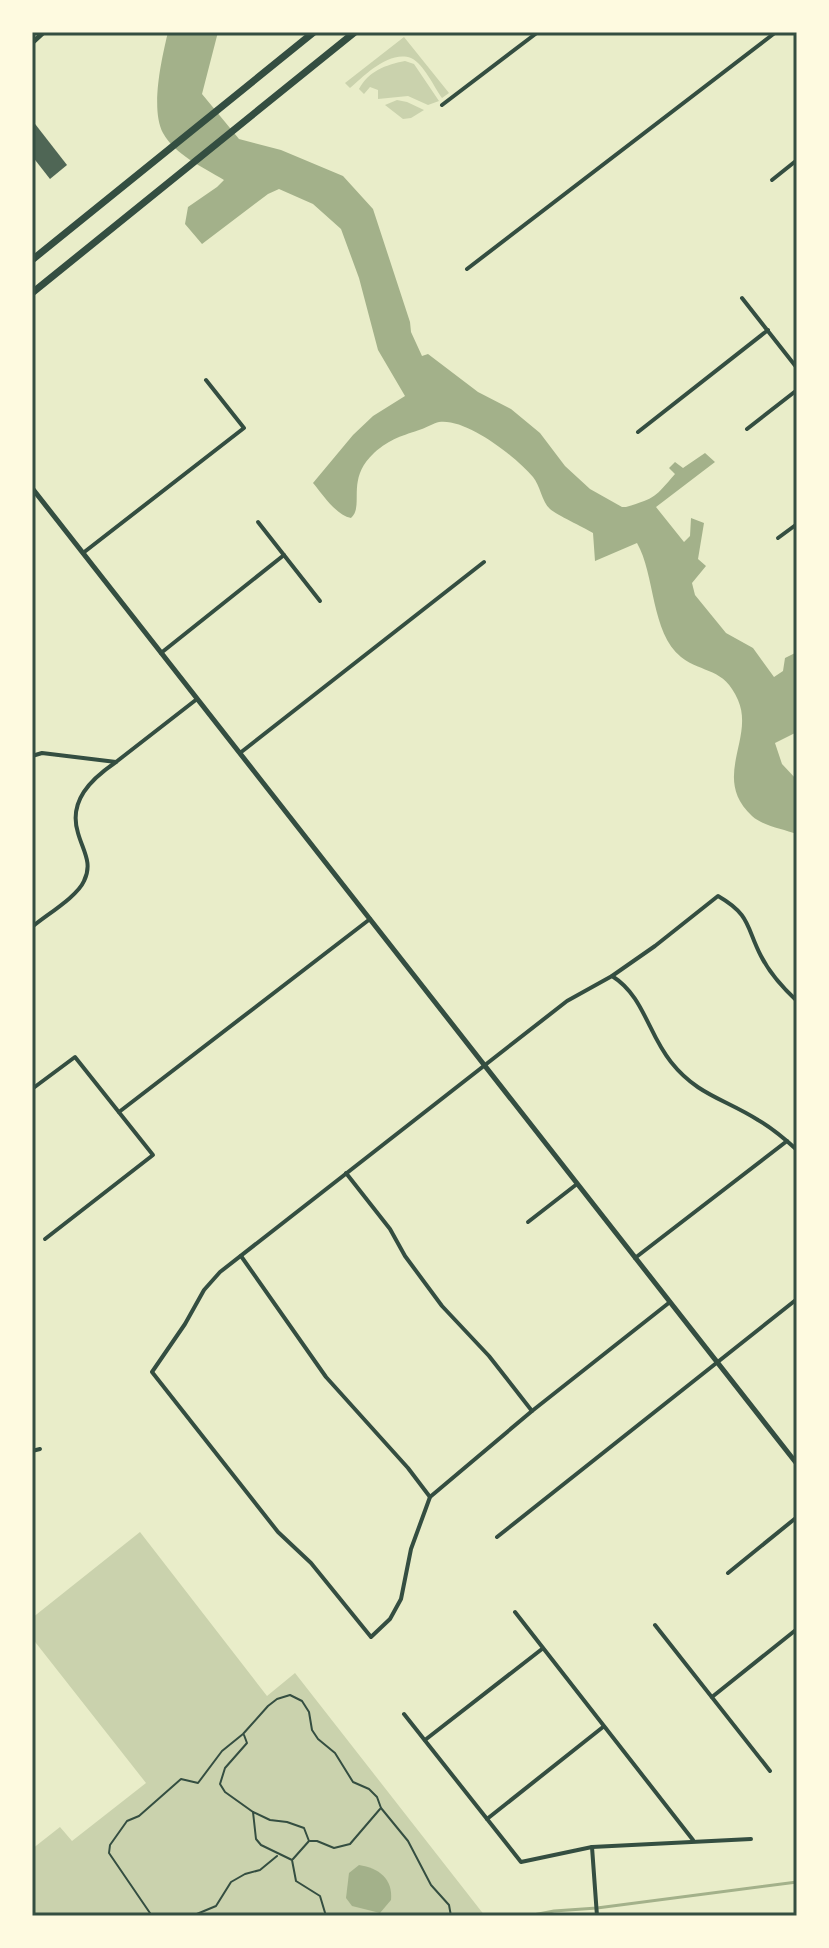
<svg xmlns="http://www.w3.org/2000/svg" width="829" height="1948" viewBox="0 0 829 1948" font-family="'Work Sans',sans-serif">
<rect width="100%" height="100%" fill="#e9edc9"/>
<g fill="#cad2ad">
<path d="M404,37L449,93L442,98C434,87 424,64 411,58C389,50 364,76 350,88L345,83Z"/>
<path d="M405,61L414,64L439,101L428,105L408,96L378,99V90L370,87L364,94L359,89C369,71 385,65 405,61Z"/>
<path d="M397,100L407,102L424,110L411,118L403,119L385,105Z"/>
<path d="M140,1532L267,1696L295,1673L485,1916H32V1849L60,1827L72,1841L146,1783L32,1638V1618Z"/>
</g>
<g fill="#a3b18a">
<path d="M168,32H218L202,94L239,139L281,150L343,176L373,209L410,322L411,332L422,356L428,354L478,392L511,409L540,433L565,466L590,489L622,507H626C656,498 655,497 675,474L669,468L675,462L683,468L705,453L715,462L656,507L684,542L690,536L691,518L704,523L698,559L706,566L692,583L695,595L726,633L753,648L774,677L783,671L785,658L797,652V732L775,743L782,764L797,780V834C783,829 763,826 752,816C711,778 755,739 738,700C724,667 703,674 681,657C651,633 655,574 637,543L595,561L593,533C583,527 557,515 550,509C542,502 540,485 533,477C516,457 467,418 439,422C434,423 427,427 422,429C402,436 391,438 374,453C345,480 365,505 351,518C336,515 323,495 313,483L353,435L373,416L405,396L378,350L359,278L341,229L313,204L279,189L268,194L202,244L185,224L188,207L217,187L224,180C203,167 175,155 163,133C150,109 162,57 168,32Z"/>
<path d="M359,1865C379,1868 393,1879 391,1900L380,1913L352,1906L346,1898L349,1873Z"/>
</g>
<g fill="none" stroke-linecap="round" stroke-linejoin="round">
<path stroke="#a3b18a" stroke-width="3" d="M528,1916L554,1911L597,1908L797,1882"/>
</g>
<path fill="#4f6655" d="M32,120L67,165L50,179L32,156Z"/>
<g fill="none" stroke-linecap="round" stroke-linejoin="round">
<g stroke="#344e41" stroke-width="2">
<path d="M244,1735L247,1743L225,1768L220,1784L225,1792L253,1812L256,1839L261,1845L292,1860L296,1881L320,1896L326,1916"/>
<path d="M253,1812L270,1820L287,1822L304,1828L309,1841L293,1859"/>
<path d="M310,1841H317L334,1848L350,1844L380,1809"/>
<path d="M152,1916L109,1853L110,1845L127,1821L139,1816L181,1779L198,1783L222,1751L243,1734L268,1706L277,1699L290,1695L302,1701L309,1712L312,1730L318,1739L335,1753L353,1782L369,1789L377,1797L381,1808L408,1841L431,1885L449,1905L451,1916"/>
<path d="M192,1916L216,1906L231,1882L245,1874L260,1870L277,1856"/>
</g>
<g stroke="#344e41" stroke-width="4">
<path d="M442,105L538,32"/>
<path d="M772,180L797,160"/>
<path d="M467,269L776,32"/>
<path d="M742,298L797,368"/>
<path d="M747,429L797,390"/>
<path d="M638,432L768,330"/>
<path d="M258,522L320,601"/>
<path d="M778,538L797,524"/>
<path d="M83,553L244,428L206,380"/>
<path d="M161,653L284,555"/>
<path d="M240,753L484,562"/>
<path d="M32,756L42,753L116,762L197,699"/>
<path d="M32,927C46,915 77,897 84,881C93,863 83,851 78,833C68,801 91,779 116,762"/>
<path d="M612,976C644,996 648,1034 671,1062C697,1095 725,1099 758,1120C772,1128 785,1139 797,1150"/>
<path d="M32,1089L75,1057L153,1155L45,1239"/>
<path d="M119,1112L370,919"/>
<path d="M346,1173L390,1229L405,1256L442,1306L489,1356L532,1411"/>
<path d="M528,1222L577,1184"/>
<path d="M241,1256L326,1377L408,1468L430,1497"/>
<path d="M635,1258L787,1141"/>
<path d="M670,1302L532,1411L430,1497L411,1549L401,1599L390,1619L371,1637L311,1563L278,1532L152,1372L185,1324L204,1290L220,1272L567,1001L612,976L655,946L718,896C751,915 746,927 761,956C769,972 784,989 797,1001"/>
<path d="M32,1451L40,1449"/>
<path d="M497,1537L797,1299"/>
<path d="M728,1573L797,1517"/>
<path d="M515,1612L693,1840"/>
<path d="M655,1625L770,1771"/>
<path d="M712,1697L797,1629"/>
<path d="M404,1714L521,1862L592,1847L751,1839"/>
<path d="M425,1740L542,1649"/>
<path d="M487,1819L603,1727"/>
<path d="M592,1847L597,1916"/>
</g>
<g stroke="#344e41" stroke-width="5">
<path d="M32,43L44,32"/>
<path d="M32,488L797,1464"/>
</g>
<g stroke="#344e41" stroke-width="7">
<path d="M32,260L314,32"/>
<path d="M32,293L355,32"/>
</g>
</g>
<rect width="829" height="1948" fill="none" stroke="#fefae0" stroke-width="68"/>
<rect x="34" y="34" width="761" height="1880" fill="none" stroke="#344e41" stroke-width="3"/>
</svg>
